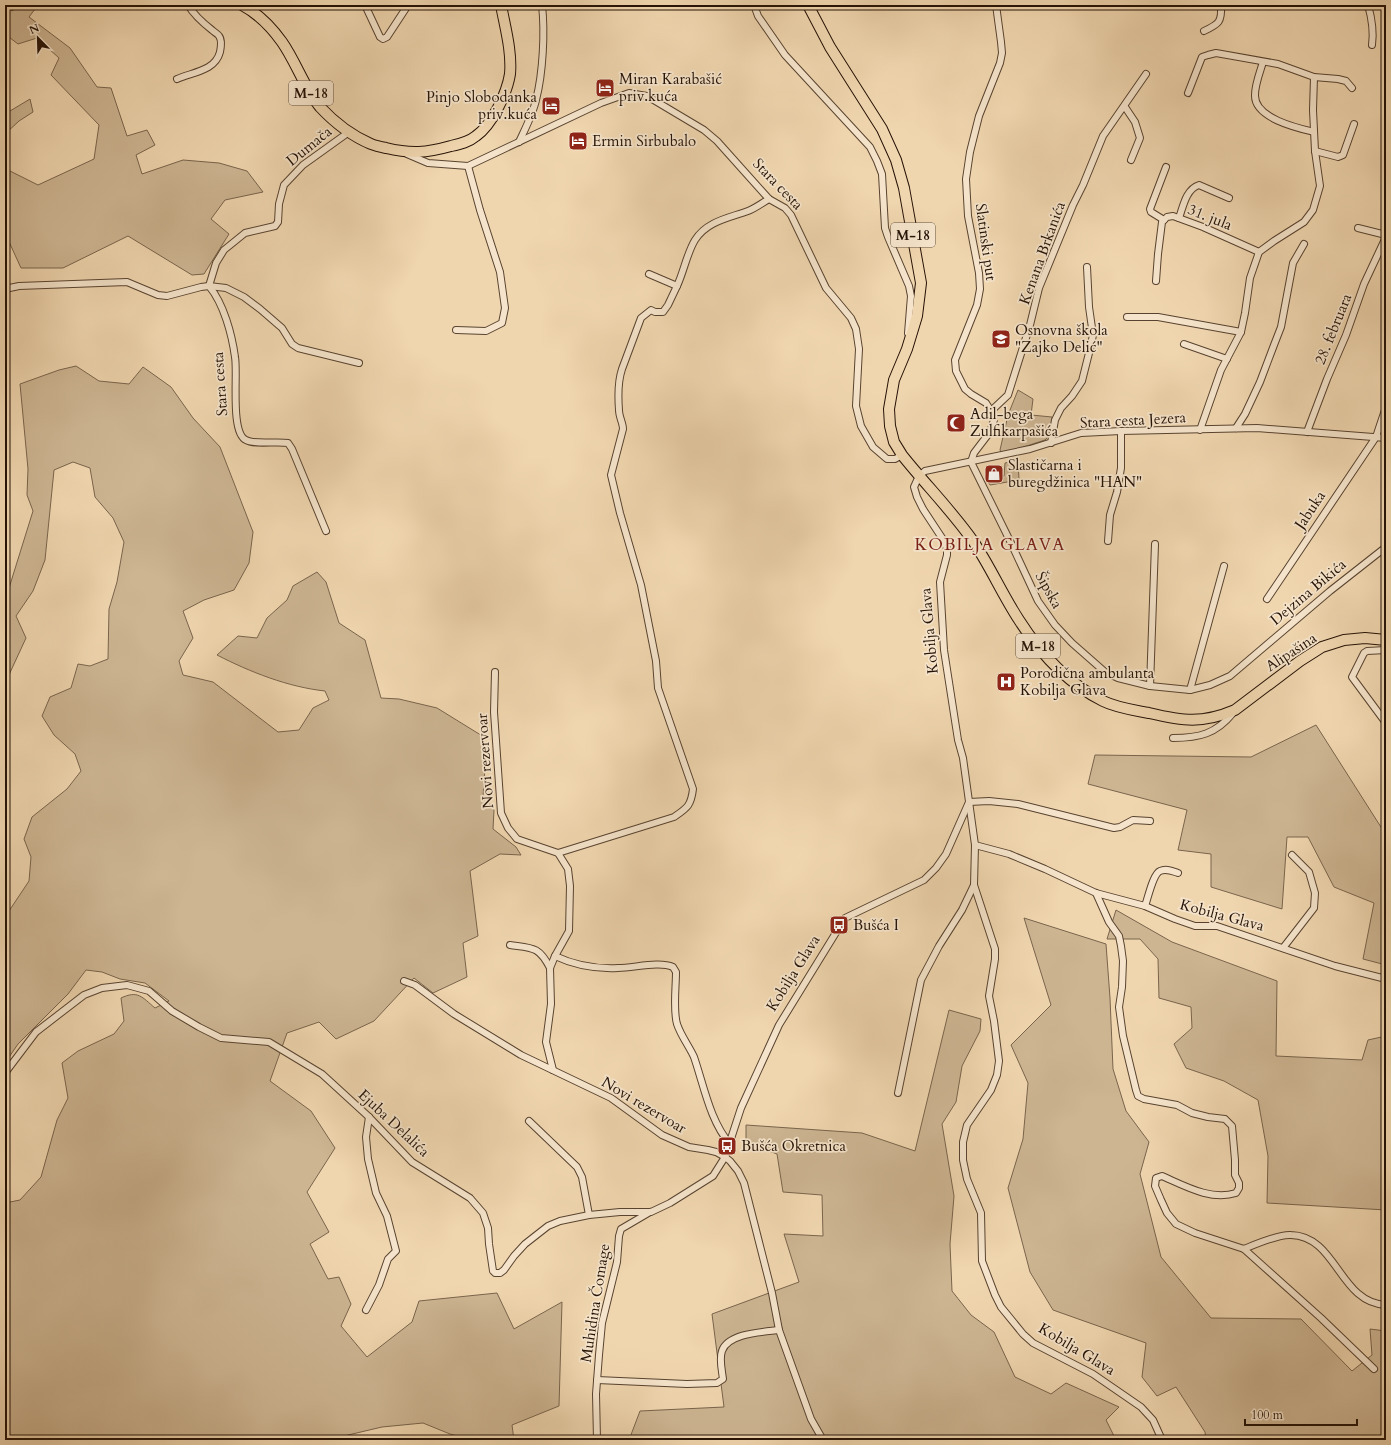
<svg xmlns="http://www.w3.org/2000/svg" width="1391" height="1445" viewBox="0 0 1391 1445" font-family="Cardo,serif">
<rect width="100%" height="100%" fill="#f0d6af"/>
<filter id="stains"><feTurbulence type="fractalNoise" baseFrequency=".005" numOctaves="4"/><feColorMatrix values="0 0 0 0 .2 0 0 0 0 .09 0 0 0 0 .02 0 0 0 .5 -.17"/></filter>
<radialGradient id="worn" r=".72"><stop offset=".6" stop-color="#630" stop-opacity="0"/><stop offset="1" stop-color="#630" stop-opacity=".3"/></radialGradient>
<g fill="#cdb592" stroke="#79644c">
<path d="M20,5H38L29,17L70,48L97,87L111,88L127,136L147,130L155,145L136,155L142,174L183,160L219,163L247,171L263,192L225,200L211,219L229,234L204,274L192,275L128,236L63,268H21L5,233V164L8,170L38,185L94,159L99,125L51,75L59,58L37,38L18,44L5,34V6L12,11Z"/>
<path d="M30,99L33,112L19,121L5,134V114Z"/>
<path d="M76,366L99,381L129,384L143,367L171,387L193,418L220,447L253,532L249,563L234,590L204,600L183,611L193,638L179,661L183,675L213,682L278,732L299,730L313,708L329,700L325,691C288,687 250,672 217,655L238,636L257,638L267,618L287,600L293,586L317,572L326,582L339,623L365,640L381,698L399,699L437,708L484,737L485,768L483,796L494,810L493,829L516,847L521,855L500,854L470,871L478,936L463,943L467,977L433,993L414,978L374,1021L336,1039L319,1022L287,1033L270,1081L311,1111L335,1148L307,1192L329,1232L310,1244L328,1279L339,1277L351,1304L341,1326L367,1357L412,1322L419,1301L497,1293L514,1329L562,1302L559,1406L512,1425L514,1440H472L450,1434L423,1423L382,1427L327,1440H5V1203L20,1200L41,1177L57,1120L68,1098L62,1063L78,1051L114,1034L124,1021L121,998C138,990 142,997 155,1008L169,1001L145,983L120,979L102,972L86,970L68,994L18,1044L5,1063V917L29,881L31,857L24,839L32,817L67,789L81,771L75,754L54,735L42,716L50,697L71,688L78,664L90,666L108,659L109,609L117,582L124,542L113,518L95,497L90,468L73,462L54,470L45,560L33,591L16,616L26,638L8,677L5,678V592L9,588L33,511L27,495L28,469L20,384L59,370Z"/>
<path d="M1018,390L1033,399L1031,415L1052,417C1053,424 1051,435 1045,440L1002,454L1000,450L1008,415Z"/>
<path d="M1018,460L1019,480L990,485L987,480L1004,476L1005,463Z"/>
<path d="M1316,725L1386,835V965L1363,959L1374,903L1334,887L1308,837H1287L1282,909L1211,887V854L1178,850L1187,810L1088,784L1095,755L1251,757Z"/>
<path d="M1116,910L1172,942L1277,981L1276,1056L1362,1060L1368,1040L1386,1036V1210L1267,1203L1268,1156L1258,1100L1224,1081L1186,1068L1174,1044L1192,1028L1191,1007L1159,998L1158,959L1140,939H1107Z"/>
<path d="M1024,918L1106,944L1110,998L1113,1069L1126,1111L1149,1142L1140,1174L1161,1257L1211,1318L1301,1319L1352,1371L1372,1355L1370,1329L1386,1331V1440H1206L1205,1432L1176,1387L1157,1396L1142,1377L1146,1343L1053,1310L1030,1272L1008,1188L1023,1139L1028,1083L1011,1045L1051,1005Z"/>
<path d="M949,1010L981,1019L980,1031L962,1066L956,1102L942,1124L954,1196L950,1244L952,1291L971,1315L994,1332L1015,1377L1051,1394L1066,1383L1119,1407L1106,1420L1116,1440H629L640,1411L724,1407L712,1314L799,1282L784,1234L823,1236L822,1195L783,1192L777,1154L746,1142V1125L862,1133L915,1151Z"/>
</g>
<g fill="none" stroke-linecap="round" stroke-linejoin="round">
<g stroke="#584330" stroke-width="8">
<g id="minor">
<path d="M365,5L380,37L383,39L387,37L408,5"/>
<path d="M754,5L758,16L785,55L870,147L877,161L882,174L885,228L888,237L909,286L911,296L908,333"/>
<path d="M996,5L1001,42L1002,53L1000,63L979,116L970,152L966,179L968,216L979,273L980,289L977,305L955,360L956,371L965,389L971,394L986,403L991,411L994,420L990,432L974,453L971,462L1011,543L1038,601L1055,625L1072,643L1105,672L1118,678L1150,686L1190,690L1210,685L1230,676L1330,591L1386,547"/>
<path d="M1368,5C1372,19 1374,31 1372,45"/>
<path d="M1204,31C1219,24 1222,22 1221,5"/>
<path d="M1263,62C1260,72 1255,84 1255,95C1254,118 1297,128 1314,132"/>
<path d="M177,79C193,72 215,71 220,52C221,47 222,40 219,36C218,34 214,32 212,30C203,23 194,15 188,5"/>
<path d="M1188,93L1202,57L1208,55L1216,53L1278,64L1314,77L1338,79L1346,81L1352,88"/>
<path d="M1125,107L1135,122L1140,138L1131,160"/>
<path d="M519,142C525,129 533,114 536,100C543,73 545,32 542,5"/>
<path d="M1315,151L1338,157L1343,155L1354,124"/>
<path d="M407,154L428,163L468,166L601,103L629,93L647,96L704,130L717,141L769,199L785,208L791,215L826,288L851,318L856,329L859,349L856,406L861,426L873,447L887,459H895L902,455"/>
<path d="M1179,218C1183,207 1186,189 1199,185L1229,198"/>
<path d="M1164,220L1151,212L1150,209L1166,167"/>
<path d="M1358,228L1386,235"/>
<path d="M1156,281L1158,254L1162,222L1167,217L1173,216L1203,227L1259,252"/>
<path d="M677,286C684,271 687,253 695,240C707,221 729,218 748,211C756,208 762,203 769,199"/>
<path d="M5,289L19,286L127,282L158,295L167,296L201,287L209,286L226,288L244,297L260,309L282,328L292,344L298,348L359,363"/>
<path d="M1127,317H1158L1241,332"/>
<path d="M456,330L486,331L502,323L505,308L500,272L480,210L468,166"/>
<path d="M1184,344L1227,359"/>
<path d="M991,411L1008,395L1030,325L1039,288L1073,205L1083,185L1103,136L1146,74"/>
<path d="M1236,428L1245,414L1260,382L1274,345L1281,327L1293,263L1304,244"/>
<path d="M1200,430L1221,370L1241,332L1245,313L1250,278L1259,252L1274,241L1304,222L1313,210L1320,186L1315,151L1313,110L1314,77"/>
<path d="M1307,432L1327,379L1346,335L1364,284L1386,237"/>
<path d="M1051,443L1055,420L1061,408L1072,396L1082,381L1090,349L1093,335L1089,307L1087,267"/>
<path d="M326,531L292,449L288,443C277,441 254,445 246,440C230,433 238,373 235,357C232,335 224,304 209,286L216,263L224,250L245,233L275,226L278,222L279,204L284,185L303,165L349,132"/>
<path d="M1108,541L1110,515L1117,492L1121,468V431"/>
<path d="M1267,599L1376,437L1386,407"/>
<path d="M1386,650L1367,651L1364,653L1352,677L1386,723"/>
<path d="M495,672L494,712L501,813L508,828L517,839L558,853L568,869L570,886L569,931L555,956L550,968L551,1004L546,1042L553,1070"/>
<path d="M1150,686L1155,544"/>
<path d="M1190,690L1224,566"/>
<path d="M1173,738C1199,738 1216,734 1233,713"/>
<path d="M975,845L1009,854L1045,869L1096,893L1145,906L1175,919L1195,926H1217L1335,966L1386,979"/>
<path d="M558,853L674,817C687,808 691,806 693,789L658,688L656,661L641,585L620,513L611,475L623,429C623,423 619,417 619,410C618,397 618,381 622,369L641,318L651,310L655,312H663L668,305L677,286L649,274"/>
<path d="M974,885L995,949V959L989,996L994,1021L999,1061L997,1075L991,1090L967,1125L963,1142V1160L967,1179L981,1213L982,1261L995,1295L1001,1307L1023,1334L1033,1343L1093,1374L1141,1407L1153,1420L1162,1440"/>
<path d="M1096,893L1109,922L1119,936L1121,946L1123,961L1122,987L1119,1007L1123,1036L1136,1090L1138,1096L1144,1099L1177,1105L1192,1113L1208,1117L1225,1119L1232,1126L1235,1160V1175L1239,1183V1188L1236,1193C1211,1201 1185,1186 1162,1176L1156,1178L1155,1186L1161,1200L1167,1213L1176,1224L1195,1233L1244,1249C1256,1244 1279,1234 1291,1235C1337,1236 1339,1303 1386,1305"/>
<path d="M1145,906C1148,898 1153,874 1160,871C1166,868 1172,871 1178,873"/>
<path d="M510,945C532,948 539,946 550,968"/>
<path d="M1283,948L1314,908L1315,893L1309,872L1292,855"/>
<path d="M555,956C574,965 597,969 618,968C634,968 659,961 673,967L676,972C676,987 673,1010 677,1024C681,1036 689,1046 694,1057C704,1086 710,1121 730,1144"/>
<path d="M404,981L415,985L454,1014L521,1055L611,1098L662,1135L689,1147L708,1150L716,1152L725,1157L730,1161L738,1171L744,1183L772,1293L779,1330L811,1419L823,1440"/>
<path d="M5,1073L36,1032L84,995L102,988L127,985L149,991L172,1011L199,1027L221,1038L269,1042L322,1074L369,1117L412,1162L470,1198L483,1213L488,1228L489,1244L493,1271L495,1273H500L504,1270L514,1256L525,1244L548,1226L560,1221L589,1215L620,1212H651L670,1203L713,1176L725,1157L741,1108L779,1025L845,918L924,880L936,868L946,854L969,802L989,801L1018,804L1114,828L1120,827L1133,820L1150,821"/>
<path d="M898,1093L921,980L939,946L962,910L974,885L975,845L963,758L958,740L944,650L940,582L947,555V549L944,541L923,509L917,497L914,487L919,476L925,471L1030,449L1081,433L1121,431L1257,428L1386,438"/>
<path d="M529,1121L577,1167L582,1177L589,1215"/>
<path d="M1244,1249L1321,1318L1374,1369"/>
<path d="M366,1310L379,1285L388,1259L396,1251L387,1216L376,1193L368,1159L366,1137L369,1117"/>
<path d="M597,1380L687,1384L717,1383L723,1379C722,1371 719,1359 722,1351C728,1333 763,1332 779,1330"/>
<path d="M597,1440L596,1394L599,1355L602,1323L617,1262L619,1236L621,1229L650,1212"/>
</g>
</g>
<g stroke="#251206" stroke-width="12">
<g id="primary">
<path d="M242,5C257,13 272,28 282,42C296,62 304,87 320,107C334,122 352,136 371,144C376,146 381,147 386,148C411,154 426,153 451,146C460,144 469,142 476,136C492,125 507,93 510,74C512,51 505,27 501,5"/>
<path d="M808,5L830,47L882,129L896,160L904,188L921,283L917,316L907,349L894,380L889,409L890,426L894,442L902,455C925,484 952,511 973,541C990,566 1002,594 1019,620C1040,653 1067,683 1103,701C1117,708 1134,710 1149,713C1183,721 1202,724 1235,710L1300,661L1322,647L1344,640L1365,638L1386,640"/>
</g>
</g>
<use href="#minor" stroke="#f5e4cb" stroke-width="6"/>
<use href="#primary" stroke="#f0d6af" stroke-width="10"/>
</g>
<defs>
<g id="hotel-square" transform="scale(1)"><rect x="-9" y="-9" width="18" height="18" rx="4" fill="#8f2418" stroke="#f5e4cb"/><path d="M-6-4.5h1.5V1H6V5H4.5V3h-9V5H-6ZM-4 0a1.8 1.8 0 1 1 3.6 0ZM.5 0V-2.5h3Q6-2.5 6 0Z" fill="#fff"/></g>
<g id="school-square" transform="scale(1)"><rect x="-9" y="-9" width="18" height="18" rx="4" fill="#8f2418" stroke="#f5e4cb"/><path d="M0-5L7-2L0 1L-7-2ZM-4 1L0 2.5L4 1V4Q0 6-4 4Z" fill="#fff"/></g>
<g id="mosque-square" transform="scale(1)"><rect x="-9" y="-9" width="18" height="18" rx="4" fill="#8f2418" stroke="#f5e4cb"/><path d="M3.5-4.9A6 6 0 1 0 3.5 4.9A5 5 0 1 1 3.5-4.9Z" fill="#fff"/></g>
<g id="shop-square" transform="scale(1)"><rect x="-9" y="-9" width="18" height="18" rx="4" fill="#8f2418" stroke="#f5e4cb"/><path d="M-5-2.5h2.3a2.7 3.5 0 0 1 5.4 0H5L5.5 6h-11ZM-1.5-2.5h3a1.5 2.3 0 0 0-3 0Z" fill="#fff"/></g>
<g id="hospital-square" transform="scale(1)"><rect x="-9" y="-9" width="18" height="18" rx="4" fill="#8f2418" stroke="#f5e4cb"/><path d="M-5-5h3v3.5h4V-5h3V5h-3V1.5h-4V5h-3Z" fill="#fff"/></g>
<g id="bus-square" transform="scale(1)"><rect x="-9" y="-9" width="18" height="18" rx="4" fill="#8f2418" stroke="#f5e4cb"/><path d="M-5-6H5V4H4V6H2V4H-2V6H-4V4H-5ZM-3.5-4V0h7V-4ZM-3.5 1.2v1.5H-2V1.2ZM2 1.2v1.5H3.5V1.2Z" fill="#fff"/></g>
</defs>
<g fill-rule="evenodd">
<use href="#hotel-square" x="605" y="88"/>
<use href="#hotel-square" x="551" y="106"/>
<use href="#hotel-square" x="578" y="141"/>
<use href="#school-square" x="1001" y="339"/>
<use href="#mosque-square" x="956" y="423"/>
<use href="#shop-square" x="994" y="474"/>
<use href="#hospital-square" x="1006" y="682"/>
<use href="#bus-square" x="839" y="925"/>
<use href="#bus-square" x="727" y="1146"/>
</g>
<g text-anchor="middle" stroke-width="3.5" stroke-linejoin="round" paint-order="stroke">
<g fill="#f5e4cb" stroke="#635141" stroke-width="1">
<rect x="289" y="81" width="44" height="24" rx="3"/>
<rect x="891" y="223" width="44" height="24" rx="3"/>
<rect x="1016" y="634" width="44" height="24" rx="3"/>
</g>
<g font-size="14" font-weight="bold" fill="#251206">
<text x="311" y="98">M-18</text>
<text x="913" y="240">M-18</text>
<text x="1038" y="651">M-18</text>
</g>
<g font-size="15" fill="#251206" stroke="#f5e4cb" text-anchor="start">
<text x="619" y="84">Miran Karabašić<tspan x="619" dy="17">priv.kuća</tspan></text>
<text x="537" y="102" text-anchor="end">Pinjo Slobodanka<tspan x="537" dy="17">priv.kuća</tspan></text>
<text x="592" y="146">Ermin Sirbubalo</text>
<text x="1015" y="335">Osnovna škola<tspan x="1015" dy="17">"Zajko Delić"</tspan></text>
<text x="970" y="419">Adil-bega<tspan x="970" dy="17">Zulfikarpašića</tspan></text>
<text x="1008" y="470">Slastičarna i<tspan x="1008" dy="17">buregdžinica "HAN"</tspan></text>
<text x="1020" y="678">Porodična ambulanta<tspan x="1020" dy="17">Kobilja Glava</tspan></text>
<text x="853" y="930">Bušća I</text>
<text x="741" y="1151">Bušća Okretnica</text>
</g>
<g font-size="15" fill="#251206" stroke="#f5e4cb">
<text transform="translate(309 146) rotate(-39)" y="5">Dumača</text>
<text transform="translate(778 184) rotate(46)" y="5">Stara cesta</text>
<text transform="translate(1210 217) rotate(22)" y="5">31. jula</text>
<text transform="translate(986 242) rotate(82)" y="5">Slatinski put</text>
<text transform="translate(1042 253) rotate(-70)" y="5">Kenana Brkanića</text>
<text transform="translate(1333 329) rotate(-68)" y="5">28. februara</text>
<text transform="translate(220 384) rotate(-94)" y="5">Stara cesta</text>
<text transform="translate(1133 420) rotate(-3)" y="5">Stara cesta Jezera</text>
<text transform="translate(1310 510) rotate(-56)" y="5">Jabuka</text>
<text transform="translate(1049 590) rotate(61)" y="5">Šipska</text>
<text transform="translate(1308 592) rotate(-40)" y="5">Dejzina Bikića</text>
<text transform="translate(929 631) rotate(-95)" y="5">Kobilja Glava</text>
<text transform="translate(1291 652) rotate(-33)" y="5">Alipašina</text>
<text transform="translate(485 761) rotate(-94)" y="5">Novi rezervoar</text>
<text transform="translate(1222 915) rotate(15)" y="5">Kobilja Glava</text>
<text transform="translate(793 973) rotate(-58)" y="5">Kobilja Glava</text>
<text transform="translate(644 1105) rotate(31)" y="5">Novi rezervoar</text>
<text transform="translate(394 1123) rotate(43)" y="5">Ejuba Delalića</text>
<text transform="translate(595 1303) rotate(-81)" y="5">Muhidina Čomage</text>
<text transform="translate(1077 1349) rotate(31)" y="5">Kobilja Glava</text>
</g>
<g font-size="17" letter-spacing="1" fill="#7a1f14" stroke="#f5e4cb">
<text x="990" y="550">KOBILJA GLAVA</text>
</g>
</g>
<rect width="1391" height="1445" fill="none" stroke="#f0d6af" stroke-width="20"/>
<rect x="6" y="6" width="1379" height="1433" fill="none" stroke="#251206" stroke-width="2"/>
<rect x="10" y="10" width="1371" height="1425" fill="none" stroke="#251206"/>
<g transform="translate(38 38) rotate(337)" stroke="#f5e4cb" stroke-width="3" paint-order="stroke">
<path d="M0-3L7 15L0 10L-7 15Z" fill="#251206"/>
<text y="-6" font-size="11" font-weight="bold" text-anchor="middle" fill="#251206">N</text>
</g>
<path d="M1245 1419v6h112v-6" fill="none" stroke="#251206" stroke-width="2"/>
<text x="1251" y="1419" font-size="12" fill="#251206" stroke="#f5e4cb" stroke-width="3" paint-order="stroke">100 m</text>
<rect width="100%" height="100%" filter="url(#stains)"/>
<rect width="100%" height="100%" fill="url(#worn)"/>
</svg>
